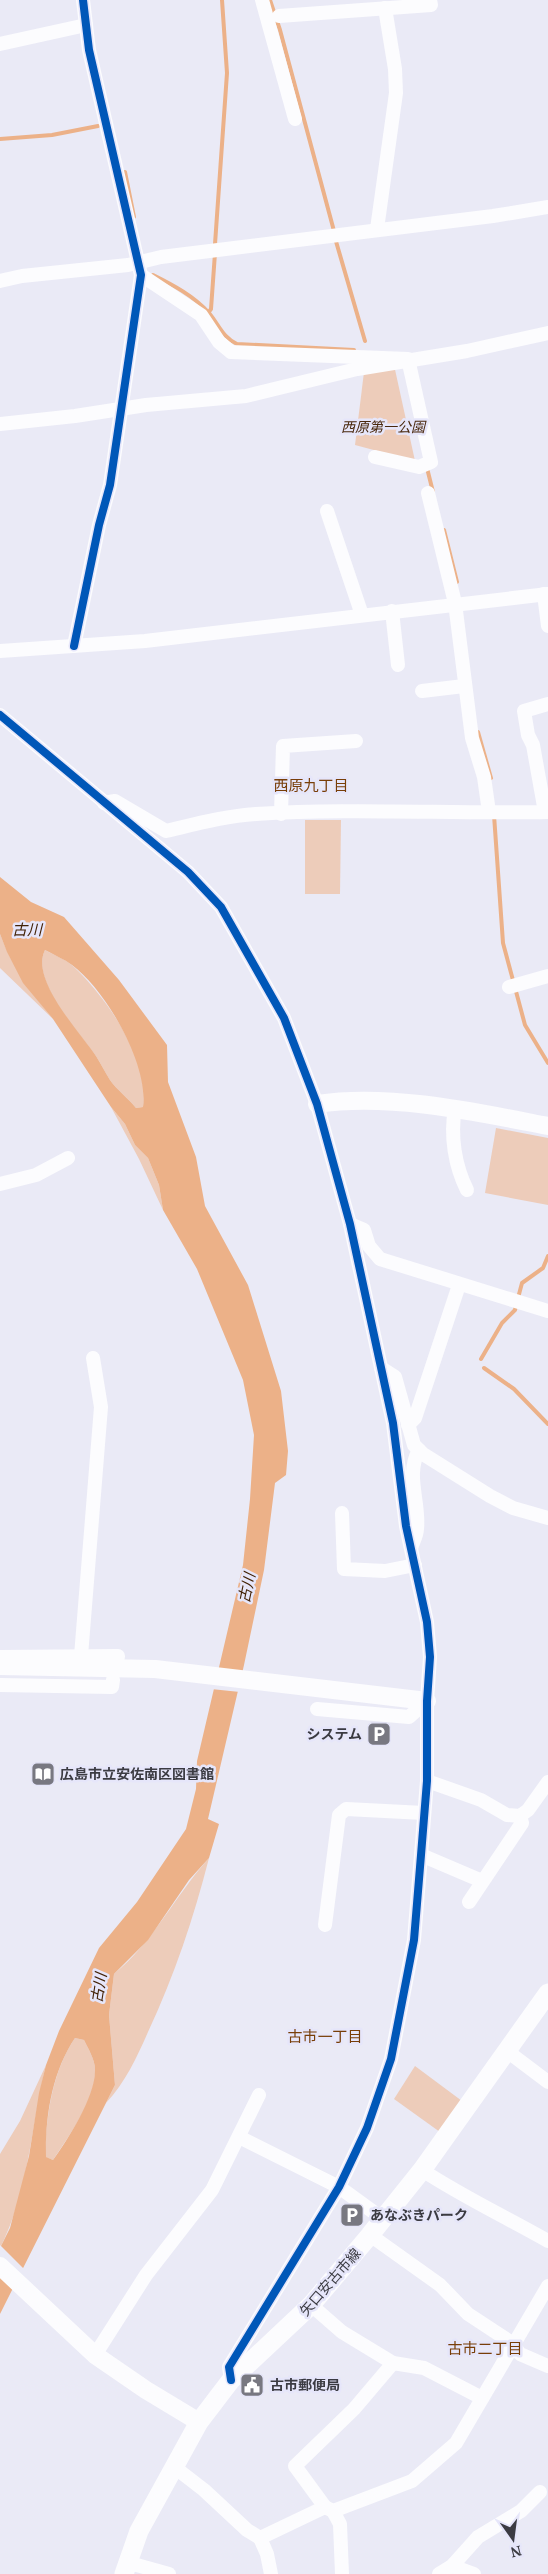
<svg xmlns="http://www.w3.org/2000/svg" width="548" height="2574" viewBox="0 0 548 2574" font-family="'PT Serif','Noto Sans JP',serif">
<rect width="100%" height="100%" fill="#eaeaf6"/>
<g fill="#edccba">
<path d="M394,365L415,461L355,445L364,372Z"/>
<path d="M305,820H341L340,894H305Z"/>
<path d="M0,934C12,967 31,992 53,1019L0,968Z"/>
<path d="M45,950C54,955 67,960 74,967C107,998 150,1060 143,1107L136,1108C128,1098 117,1090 110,1080C105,1072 101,1064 96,1056C79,1032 30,981 45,950Z"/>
<path d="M111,1107L125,1124L135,1145L148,1158L159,1185L163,1210L139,1159Z"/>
<path d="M496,1128L548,1138V1205L485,1193Z"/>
<path d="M209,1858C193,1920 175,1974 148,2032C137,2057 125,2083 106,2103L115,2085L109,2015L114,1974C153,1942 175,1896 209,1858Z"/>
<path d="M75,2038L84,2040C88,2048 95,2060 95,2069C97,2098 68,2137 53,2160L45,2157C46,2117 52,2072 75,2038Z"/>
<path d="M46,2065C31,2126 29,2191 0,2248V2154L20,2121Z"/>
<path d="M415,2066L462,2101L440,2132L394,2099Z"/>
</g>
<path fill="#ecb188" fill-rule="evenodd" d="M0,877L31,902L64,917L119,980L167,1045L168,1082L196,1157L205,1206L248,1285L281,1391L288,1451L286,1475L275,1483L264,1570L244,1665L208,1819L219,1824L209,1858L189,1880L148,1940L114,1974L109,2015L115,2085L0,2314V2248L10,2228L29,2156L39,2093L46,2065L59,2031L99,1948L137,1902L186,1829L196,1789L197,1761L243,1565L250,1499L254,1435L243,1380L197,1269L163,1210L159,1185L148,1158L135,1145L125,1124L111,1107L53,1019L23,983L7,952L0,934ZM45,950C54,955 64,959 72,965C106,990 149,1065 143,1107L136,1108C128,1098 117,1090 110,1080C105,1072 101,1064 96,1056C80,1032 30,980 45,950ZM75,2038L84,2040C88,2048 95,2060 95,2069C96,2096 68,2139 53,2160L46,2157C45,2117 52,2072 75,2038Z"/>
<g fill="#eaeaf6">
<path d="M216,1670L245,1673L240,1692L211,1689Z"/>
<path d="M0,2245L25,2270L15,2290L0,2275Z"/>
</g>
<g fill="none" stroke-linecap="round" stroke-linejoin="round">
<g stroke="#ecb188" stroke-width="4">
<path d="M270,0L280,30L334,231"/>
<path d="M0,139L52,135L98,126"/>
<path d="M125,172L134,217"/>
<path d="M335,238L365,341"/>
<path d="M215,244L227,73L222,0"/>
<path d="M153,275C173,285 194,296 209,313C219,325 223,338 237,344L354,350"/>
<path d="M208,313L211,309L215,253"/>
<path d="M427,468L433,492"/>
<path d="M444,530L457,582"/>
<path d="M478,732L491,778"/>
<path d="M494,815L503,943L525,1025L548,1063"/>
<path d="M518,1298L522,1283L543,1268L548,1256"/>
<path d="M481,1359L502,1323L515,1310L516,1305"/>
<path d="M484,1368L514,1389L548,1424"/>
</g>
<g stroke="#fcfcfe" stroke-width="14">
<path d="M262,0L295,119"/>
<path d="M279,16L431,5L430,0"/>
<path d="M0,44L86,25"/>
<path d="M377,229L396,93L395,69L385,8"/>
<path d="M141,275L201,315L219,342L231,352L408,359L431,462L419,467L375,457"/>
<path d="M0,281L22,276L128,265L161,257L493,216L548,207"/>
<path d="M0,424L75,416L146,405L246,396L357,369L467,351L548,333"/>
<path d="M428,493L455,603L472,738L484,777L489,812"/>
<path d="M327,511L362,615"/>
<path d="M544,594L548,626"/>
<path d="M392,611L398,665"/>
<path d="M74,646L99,525L110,485L141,275L89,50L83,0"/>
<path d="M0,651L145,641L548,594"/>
<path d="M422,691L464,686"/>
<path d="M0,715L188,872L221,907L284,1018L317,1104L350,1224L393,1423L406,1526L427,1622L430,1657L427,1701V1781L421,1855L414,1940L391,2059L367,2128L339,2187L229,2367L231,2380"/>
<path d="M104,803L115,801L166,831C196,824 225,816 256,814C353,808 451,814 548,812"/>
<path d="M545,812L533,745L528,735L524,711L548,704"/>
<path d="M281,814L283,746L356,741"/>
<path d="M509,987L548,976"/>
<path d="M455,1109C450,1136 455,1166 467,1190"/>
<path d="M0,1184L36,1175L68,1158"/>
<path d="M350,1224L364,1230L369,1246L380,1259L548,1311"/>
<path d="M381,1368L395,1377L414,1445L423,1454L490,1496L513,1508L548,1518"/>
<path d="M408,1425L415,1418L459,1285"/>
<path d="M342,1513L344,1569L385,1571L415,1565"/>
<path d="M411,1548C413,1542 417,1535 417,1529C420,1502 405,1475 419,1450"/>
<path d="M81,1656L101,1407L93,1358"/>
<path d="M0,1657L118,1656L117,1662"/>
<path d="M0,1685L112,1687L113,1680"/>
<path d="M317,1709L409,1717L427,1701"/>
<path d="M427,1781L481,1800L507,1815L520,1816L528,1810L548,1782"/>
<path d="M421,1855L482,1881"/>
<path d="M469,1902L522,1823L520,1816"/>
<path d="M325,1925L339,1815L346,1809L424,1813"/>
<path d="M507,2051L548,2082"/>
<path d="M239,2137L339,2187L383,2219"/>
<path d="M422,2170C463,2197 506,2217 548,2241"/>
<path d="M370,2235L440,2285L468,2314L512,2343L520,2354L548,2366"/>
<path d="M311,2305L342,2332L393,2363L424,2368L482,2398"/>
<path d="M95,2355L146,2275L212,2190L259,2095"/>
<path d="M173,2466L204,2490L247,2530L260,2538L325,2507L333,2511L412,2481L456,2443L548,2286"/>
<path d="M325,2507L295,2466L354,2409L393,2363"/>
<path d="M333,2511L340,2524L342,2574"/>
<path d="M260,2538L267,2554L271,2574"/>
<path d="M126,2562L169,2574"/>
<path d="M452,2566L474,2574"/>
<path d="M439,2574L452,2566L478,2537L521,2511L540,2492"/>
</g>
<g stroke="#fcfcfe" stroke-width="18">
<path d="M317,1104C390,1093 476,1112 548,1126"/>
<path d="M0,1666L155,1669L427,1701"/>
<path d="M0,2266L95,2355L146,2390L199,2422"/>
</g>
<path stroke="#fcfcfe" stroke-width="19" d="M124,2574L139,2531L199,2422L231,2380L311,2305L370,2235L422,2170L548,1993"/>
<g stroke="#e6e6fa" stroke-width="11">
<g id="cycleway">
<path d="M74,646L99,525L110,485L141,275L89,50L83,0"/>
<path d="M0,715L188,872L221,907L284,1018L317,1104L350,1224L393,1423L406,1526L427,1622L430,1657L427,1701V1781L421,1855L414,1940L391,2059L367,2128L339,2187L229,2367L231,2380"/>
</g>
</g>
<use href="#cycleway" stroke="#0057b8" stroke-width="8"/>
</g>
<defs>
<g id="parking-square" transform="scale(1.25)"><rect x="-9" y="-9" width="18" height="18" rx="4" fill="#787881" stroke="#e6e6fa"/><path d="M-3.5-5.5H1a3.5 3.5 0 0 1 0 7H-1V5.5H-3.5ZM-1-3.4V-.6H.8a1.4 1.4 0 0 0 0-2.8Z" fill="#fff"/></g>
<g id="library-square" transform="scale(1.25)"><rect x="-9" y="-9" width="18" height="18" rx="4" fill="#787881" stroke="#e6e6fa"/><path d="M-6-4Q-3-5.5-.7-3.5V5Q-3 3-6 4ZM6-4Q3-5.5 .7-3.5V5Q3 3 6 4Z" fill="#fff"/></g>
<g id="civic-square" transform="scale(1.25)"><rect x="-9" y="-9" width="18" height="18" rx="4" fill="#787881" stroke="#e6e6fa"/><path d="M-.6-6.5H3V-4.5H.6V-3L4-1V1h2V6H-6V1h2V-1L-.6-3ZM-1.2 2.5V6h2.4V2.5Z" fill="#fff"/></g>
</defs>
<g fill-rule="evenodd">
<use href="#parking-square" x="379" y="1734"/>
<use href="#library-square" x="43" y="1774"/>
<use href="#parking-square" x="352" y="2215"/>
<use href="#civic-square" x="252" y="2385"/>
</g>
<g text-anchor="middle" stroke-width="5" stroke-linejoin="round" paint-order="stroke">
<g font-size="14" font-style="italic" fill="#49280d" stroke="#e6e6fa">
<text x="383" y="432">西原第一公園</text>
</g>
<g font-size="14" font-weight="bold" fill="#3b3b42" stroke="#e6e6fa" text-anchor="start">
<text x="362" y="1739" text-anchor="end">システム</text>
<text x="60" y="1779">広島市立安佐南区図書館</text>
<text x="370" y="2220">あなぶきパーク</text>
<text x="270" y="2390">古市郵便局</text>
</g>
<g font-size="14" fill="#3b3b42" stroke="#e6e6fa">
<text transform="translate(330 2282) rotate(-49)" y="5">矢口安古市線</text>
</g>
<g font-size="15" fill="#783e08" stroke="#e6e6fa">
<text x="311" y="791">西原九丁目</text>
<text x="325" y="2042">古市一丁目</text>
<text x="485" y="2354">古市二丁目</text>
</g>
<g font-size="15" font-style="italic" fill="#432206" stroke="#e6e6fa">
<text x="27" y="935">古川</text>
<text transform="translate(247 1588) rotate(-78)" y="5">古川</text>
<text transform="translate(99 1988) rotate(-81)" y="5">古川</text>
</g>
</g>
<g transform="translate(513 2539) rotate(166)" stroke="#e6e6fa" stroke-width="4" paint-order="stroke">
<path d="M0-4L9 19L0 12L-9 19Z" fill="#3b3b42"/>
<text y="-8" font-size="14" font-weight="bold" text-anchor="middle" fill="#3b3b42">N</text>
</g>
</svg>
